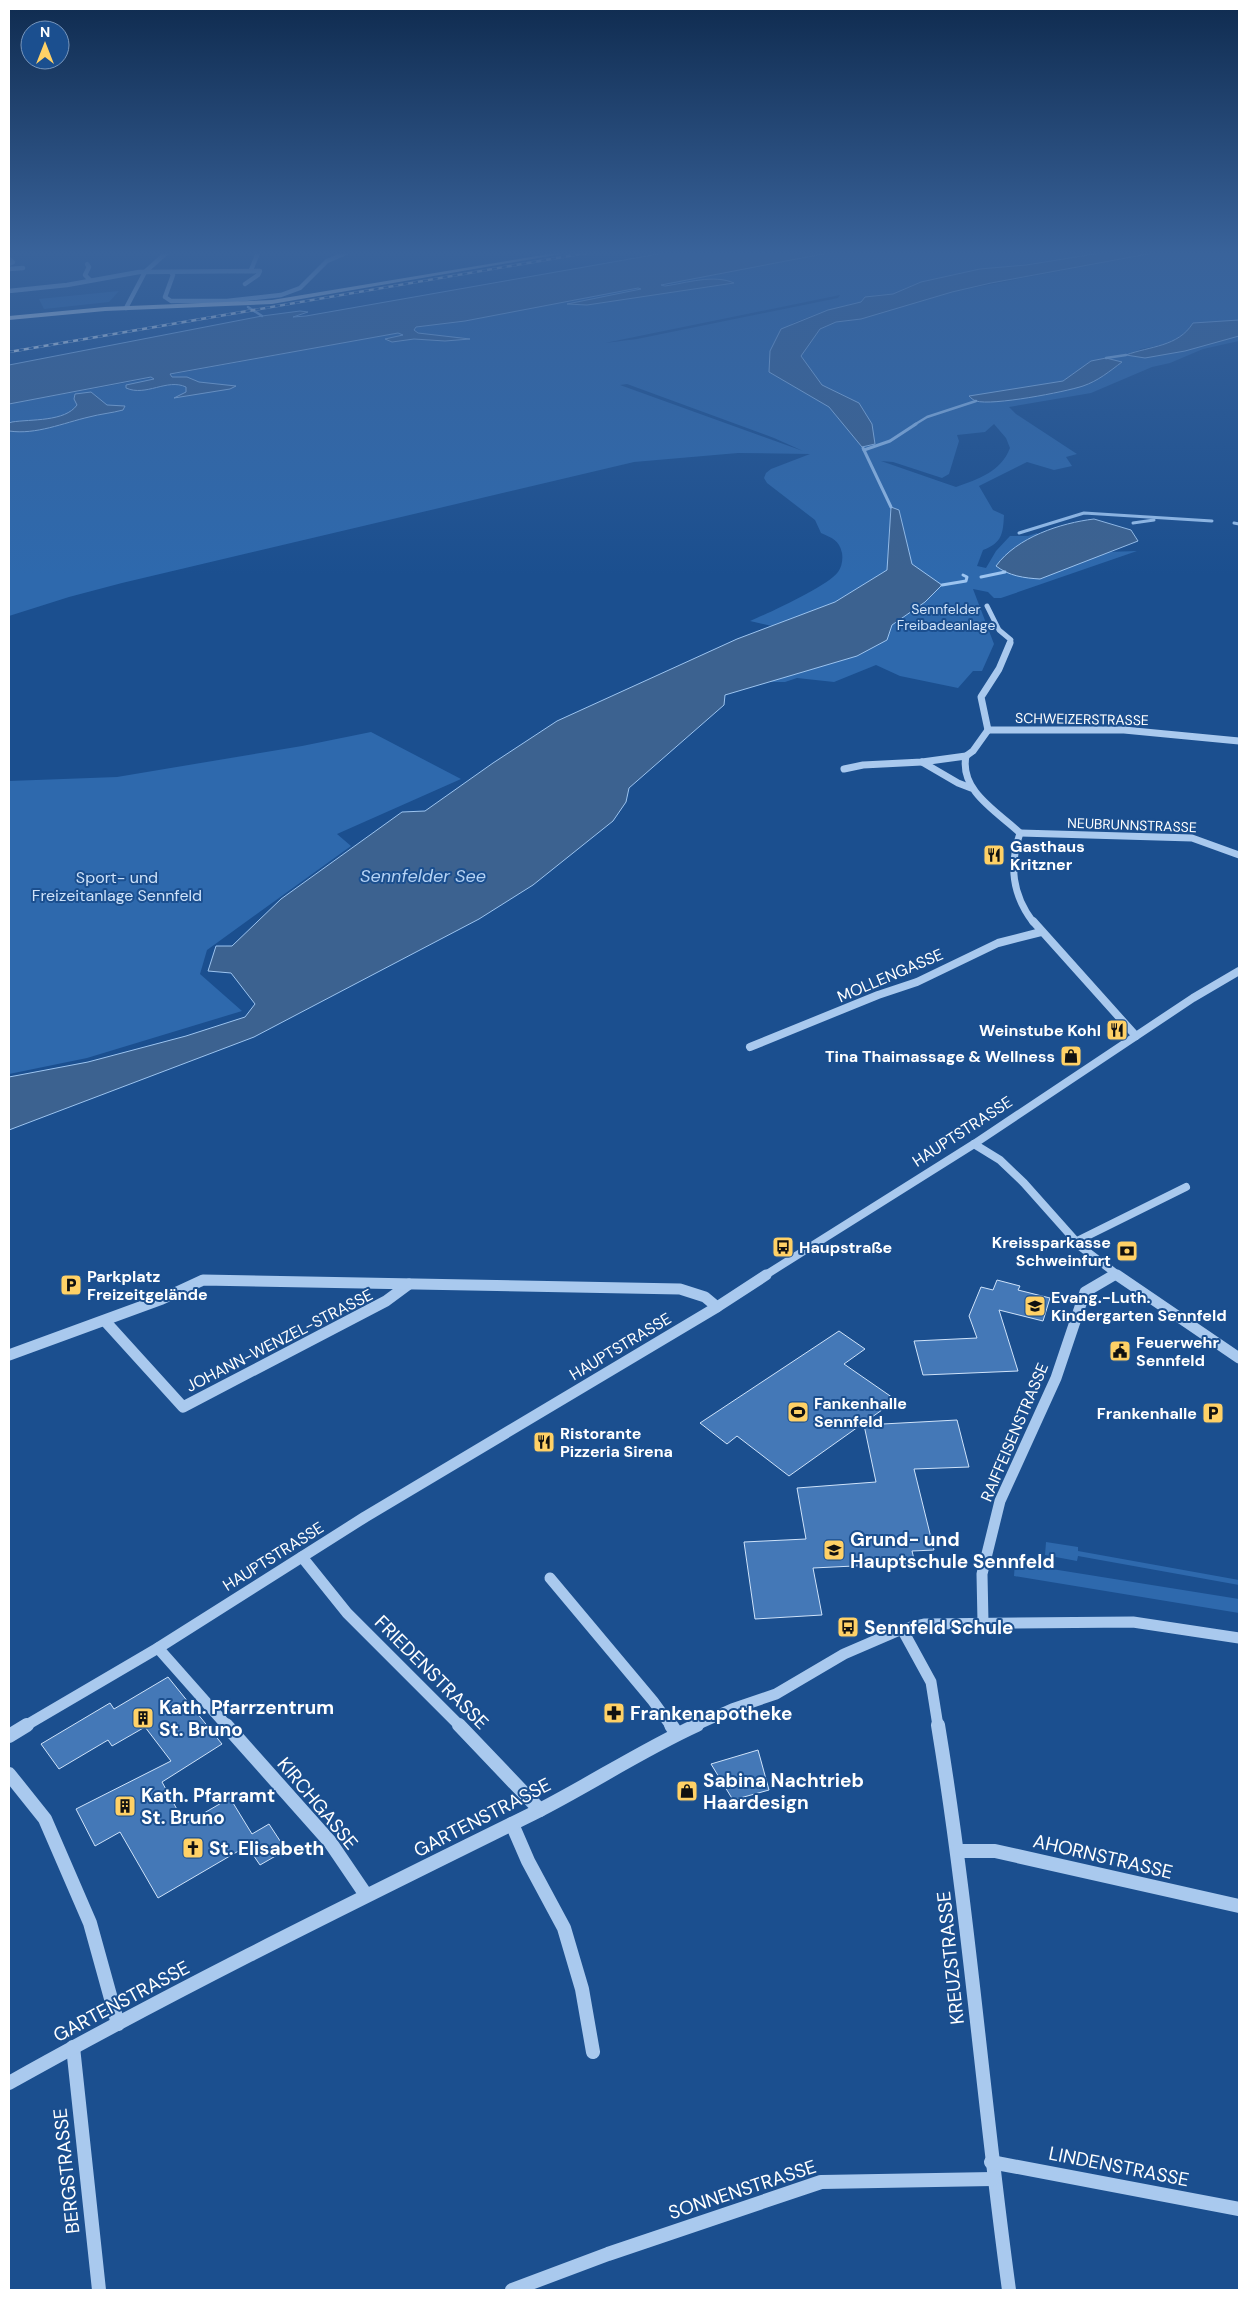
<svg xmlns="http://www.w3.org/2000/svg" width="1248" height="2299" viewBox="0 0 1248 2299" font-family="'DM Sans',sans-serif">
<rect width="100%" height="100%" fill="#1b4f8f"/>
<g fill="#2e69ad" fill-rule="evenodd">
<path d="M828,253H1101L951,275L921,282L893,294L876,295L861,302L828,310L793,323L770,351L769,372L829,407L862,446L859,403L822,385L801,356L820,329L836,322L861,319L952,292L1153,253H1239V320L1187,333L1167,344L1141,349L1127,355C1161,363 1205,342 1239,336V341L1203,349L1170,363L1152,367L1091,393L1009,407L1016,414L1077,454L1066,457L1072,466L1054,470L1027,462L979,486L993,510L1004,515C1003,534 1002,543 983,550L977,566L986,568L996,551L1010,536H1028L1037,533L1039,535L1029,539L1005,572L1040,579L1107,552L1137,551L1001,598H994L988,592L973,589L994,644L982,671H973L958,688L900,676L876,665L834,682L797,678L785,682H768L857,656L892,625L925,602L912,564L899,511L891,508L887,570L835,602L772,626L750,621C769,613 828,586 838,572C842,567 843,559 842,553C839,540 832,538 821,533L815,520L767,483L764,478L766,473L771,469L810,454L738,453L634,462L122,583L69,597L9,616V404L398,333L404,335L386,339L392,342L414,339L445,341C435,333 424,337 414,330L416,327L465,321L638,288L642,289L568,304L587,305L733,283L711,280L661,285ZM840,295L838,298L637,339L605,343ZM1075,372L1054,393L970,397L1063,381ZM627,384L774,438L803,451L620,385ZM994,424L1006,438L1010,448C1001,472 978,479 956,487L881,461L893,462L942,478L949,474L959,441L957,435L985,432Z"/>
<path d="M119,291L109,302L44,309L39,299Z"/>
<path d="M371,732L461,779L337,834L351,846L207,950L200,974L242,1011L87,1058L9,1074V781L117,777L302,746Z"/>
<path d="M1046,1542L1078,1547V1551L1239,1580V1585L1078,1556L1077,1561L1045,1555Z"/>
<path d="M1015,1563L1239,1599V1613L1014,1576Z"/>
</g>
<g fill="#3c6290" stroke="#9cc4f0">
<path d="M664,253H828L661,285L665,286C686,283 714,274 734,283L587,305L567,304L641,289L638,288L465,321L416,327L414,330L418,333L470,339L445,341L414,339L392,342L385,339L403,335L398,333L170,374L172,377H187L199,382L236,386L230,389L174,398L186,392V387C167,378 146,397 126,388V385L154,379L151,377L9,404V365L262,316L300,311L308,312L293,317L306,316Z"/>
<path d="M1101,253H1153L991,283L952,292L861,319L836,322L820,329L801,356L822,385L859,403L872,424L875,444L862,447L829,407L769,372L770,351L781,329L828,310L861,302L865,297L893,294L921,282L980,269L1026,265Z"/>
<path d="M1239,320V336L1185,351L1145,358L1126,355C1150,346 1178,347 1193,323Z"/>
<path d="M1106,358L1122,362C1110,371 1098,381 1083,386C1065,392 992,406 976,401C973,400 971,398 969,396L1063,381L1091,361Z"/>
<path d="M91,392L107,405L125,406L123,410C112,413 100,414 89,417C63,423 36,435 9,431V423L12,422C31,419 65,422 77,405L74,399L75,394Z"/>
<path d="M891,507L899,510L912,564L942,585L925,602L892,625L887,640L857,656L725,695L724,705L629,788L626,802L613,821L533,885L479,919L254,1037L9,1130V1077L88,1062L186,1036L245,1017L255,1004L231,973L208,971L216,946H232L281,899L402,812L425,811L493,763L557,721L737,639L835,602L887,570Z"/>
<path d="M1094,519L1131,530L1138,541L1040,579C1024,578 1009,576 996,566C1017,537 1061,523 1094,519Z"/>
</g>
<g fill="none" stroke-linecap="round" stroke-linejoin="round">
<g stroke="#9cc4f0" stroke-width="2.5">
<path d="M248,307L262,316"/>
<path d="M1106,358L1126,355"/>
<path d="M914,425L927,417L976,401"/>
</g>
<g stroke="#9cc4f0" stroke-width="3">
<path d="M863,448L891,507"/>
<path d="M864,450L890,441L916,424"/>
<path d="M1133,523L1154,520"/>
<path d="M1234,523L1239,524"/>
<path d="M1019,533L1084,513L1212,521"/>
<path d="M981,577L1005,572"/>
<path d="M942,585L966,581L967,577L963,575"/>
</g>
</g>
<g fill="#4478b7" stroke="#cfe3fa">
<path d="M997,1280L1020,1286L1018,1290L1050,1298L1043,1321L999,1310L1018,1371L923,1375L914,1341L977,1338L969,1316L981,1287L993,1290Z"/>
<path d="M839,1331L865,1349L844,1364L896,1400L789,1476L737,1436L727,1444L700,1423Z"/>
<path d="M957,1420L969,1467L914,1469L934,1550L912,1551L915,1563L813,1568L822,1615L755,1619L744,1542L806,1539L797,1488L876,1482L864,1425Z"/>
<path d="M168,1677L222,1744L162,1782L185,1824L230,1798L252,1834L269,1824L286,1850L260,1865L247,1846L158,1898L120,1832L95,1846L76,1809L171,1761L145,1727L112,1746L108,1740L59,1769L41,1744L110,1703L114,1709Z"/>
<path d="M758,1750L769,1790L733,1800L711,1764Z"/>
</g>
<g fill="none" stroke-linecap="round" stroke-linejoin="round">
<g stroke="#a9c9ee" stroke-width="4.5">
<path d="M9,259L13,262L9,264"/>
<path d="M87,264L89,267L85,275L90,280"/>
<path d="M9,269L23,268"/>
<path d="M251,270L258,253"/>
<path d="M171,272L173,275L165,297L171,301H227L281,295L300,288L327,261L346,253"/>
<path d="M9,291L67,285L139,272L260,271L258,275L245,284"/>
<path d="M126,308L145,272L166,253"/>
</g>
<path stroke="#a9c9ee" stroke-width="5" d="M987,606L999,630L1011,640L1009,644"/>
<g stroke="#a9c9ee" stroke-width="7">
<path d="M988,730L981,697L999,669L1010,643"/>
<path d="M988,730H1124L1239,741"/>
<path d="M966,756C959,791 998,812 1020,833"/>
<path d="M922,762L958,783L971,788"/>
<path d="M844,769L863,765L922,762L966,756L973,751L988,730"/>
<path d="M1020,833C1009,866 1012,894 1033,922"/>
<path d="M1020,833L1192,838L1239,855"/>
</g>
<g stroke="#a9c9ee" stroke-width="8">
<path d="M1033,921L1136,1036"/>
<path d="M750,1047L878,995L917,982L998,943L1041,932"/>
<path d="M974,1144L1000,1160L1024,1183L1081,1247L1119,1276"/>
<path d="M1075,1242L1186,1187"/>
<path d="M764,1276L974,1144L1193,998L1239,971"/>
<path d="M1112,1276L1115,1274"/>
</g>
<g stroke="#a9c9ee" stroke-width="11">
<path d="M1117,1275L1239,1358"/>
<path d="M105,1321L183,1407L386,1301L409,1284"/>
<path d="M9,1355L162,1299L203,1280L680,1289L705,1297L717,1307"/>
<path d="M302,1557L347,1613L460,1726"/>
<path d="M550,1578L653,1701L671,1726"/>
<path d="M983,1622L982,1574L1000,1501L1056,1378L1085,1292L1114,1275"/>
<path d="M902,1629L931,1682L938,1726"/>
<path d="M158,1648L227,1726"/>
<path d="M25,1726L158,1648L365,1517L717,1307L766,1275"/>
<path d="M694,1726L732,1709L776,1694L844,1654L902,1629L924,1624L1133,1622L1239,1638"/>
</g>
<g stroke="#a9c9ee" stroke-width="14">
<path d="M226,1725L330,1842L366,1895"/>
<path d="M459,1725L540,1810"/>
<path d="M671,1725L677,1734"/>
<path d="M938,1725C969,1912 983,2102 1009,2290"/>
<path d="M9,1736L27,1725"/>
<path d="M9,1774L45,1819L90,1923L118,2024"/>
<path d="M512,1824L528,1861L564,1928L582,1989L593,2052"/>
<path d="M957,1851H995L1239,1906"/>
<path d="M73,2047L99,2290"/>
<path d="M9,2083C180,1987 356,1901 532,1814C588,1786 640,1751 697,1725"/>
<path d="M991,2162L1239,2209"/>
<path d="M512,2290L608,2254L821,2182L993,2179"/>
</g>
<path fill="#f0f6ff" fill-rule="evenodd" d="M555,253H567L272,304L105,311L9,320V316L105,307L272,300Z"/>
<g stroke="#fff" stroke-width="2.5">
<path id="rail" d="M9,352L586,253"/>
</g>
<use href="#rail" stroke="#1b4f8f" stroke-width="2" stroke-dasharray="5" stroke-linecap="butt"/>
</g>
<linearGradient id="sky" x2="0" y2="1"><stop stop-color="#0f2b4f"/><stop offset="0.44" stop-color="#39639b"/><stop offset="1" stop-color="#39639b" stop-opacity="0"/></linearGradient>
<rect width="1248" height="575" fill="url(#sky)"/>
<defs>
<g id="restaurant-square" transform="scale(1.125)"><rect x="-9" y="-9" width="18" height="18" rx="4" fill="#ffd166" stroke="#1b4f8f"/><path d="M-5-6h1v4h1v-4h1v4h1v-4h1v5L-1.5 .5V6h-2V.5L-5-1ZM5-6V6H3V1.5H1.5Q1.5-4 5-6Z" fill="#111"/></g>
<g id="shop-square" transform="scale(1.125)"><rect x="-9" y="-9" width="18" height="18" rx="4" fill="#ffd166" stroke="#1b4f8f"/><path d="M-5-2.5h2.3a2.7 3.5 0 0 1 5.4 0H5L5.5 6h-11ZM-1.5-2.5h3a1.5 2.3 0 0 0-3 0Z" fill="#111"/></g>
<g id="bus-square" transform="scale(1.125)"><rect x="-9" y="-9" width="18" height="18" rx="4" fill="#ffd166" stroke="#1b4f8f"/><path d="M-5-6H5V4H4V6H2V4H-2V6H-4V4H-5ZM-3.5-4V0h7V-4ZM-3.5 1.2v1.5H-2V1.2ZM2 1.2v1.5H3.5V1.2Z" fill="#111"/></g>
<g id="bank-square" transform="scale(1.125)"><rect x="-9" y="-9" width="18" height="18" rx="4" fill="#ffd166" stroke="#1b4f8f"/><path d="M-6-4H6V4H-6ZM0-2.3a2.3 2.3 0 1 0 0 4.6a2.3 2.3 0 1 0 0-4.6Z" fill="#111"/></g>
<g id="parking-square" transform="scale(1.125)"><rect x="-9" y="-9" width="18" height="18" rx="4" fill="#ffd166" stroke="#1b4f8f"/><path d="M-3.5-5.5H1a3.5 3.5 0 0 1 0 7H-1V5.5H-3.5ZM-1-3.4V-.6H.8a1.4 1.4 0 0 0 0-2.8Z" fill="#111"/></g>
<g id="school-square" transform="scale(1.125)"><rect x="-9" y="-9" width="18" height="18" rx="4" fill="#ffd166" stroke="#1b4f8f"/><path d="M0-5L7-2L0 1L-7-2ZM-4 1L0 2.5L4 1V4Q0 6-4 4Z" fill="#111"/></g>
<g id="civic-square" transform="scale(1.125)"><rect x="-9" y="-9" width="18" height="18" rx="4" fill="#ffd166" stroke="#1b4f8f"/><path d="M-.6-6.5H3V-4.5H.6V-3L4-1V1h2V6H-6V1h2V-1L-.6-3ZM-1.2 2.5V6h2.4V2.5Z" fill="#111"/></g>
<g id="stadium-square" transform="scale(1.125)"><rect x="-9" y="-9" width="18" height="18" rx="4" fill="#ffd166" stroke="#1b4f8f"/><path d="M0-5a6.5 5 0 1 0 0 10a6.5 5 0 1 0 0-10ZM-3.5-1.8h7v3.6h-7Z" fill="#111"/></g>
<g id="pharmacy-square" transform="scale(1.125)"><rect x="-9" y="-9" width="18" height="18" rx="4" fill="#ffd166" stroke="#1b4f8f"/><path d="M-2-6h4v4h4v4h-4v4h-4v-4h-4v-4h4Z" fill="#111"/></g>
<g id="building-square" transform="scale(1.125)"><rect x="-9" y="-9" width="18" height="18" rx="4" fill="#ffd166" stroke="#1b4f8f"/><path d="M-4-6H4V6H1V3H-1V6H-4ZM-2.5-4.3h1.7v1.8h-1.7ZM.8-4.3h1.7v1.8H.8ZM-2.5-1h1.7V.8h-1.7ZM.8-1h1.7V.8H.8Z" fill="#111"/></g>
<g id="church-square" transform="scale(1.125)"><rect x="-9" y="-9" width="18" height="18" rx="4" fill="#ffd166" stroke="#1b4f8f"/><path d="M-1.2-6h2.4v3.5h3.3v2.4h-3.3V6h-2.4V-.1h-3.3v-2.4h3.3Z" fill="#111"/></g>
</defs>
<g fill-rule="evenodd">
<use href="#restaurant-square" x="994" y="855"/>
<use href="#restaurant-square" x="1117" y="1030"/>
<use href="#shop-square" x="1071" y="1056"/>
<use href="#bus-square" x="783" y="1247"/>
<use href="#bank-square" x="1127" y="1251"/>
<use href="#parking-square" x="71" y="1285"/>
<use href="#school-square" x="1035" y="1306"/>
<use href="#civic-square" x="1120" y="1351"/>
<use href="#stadium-square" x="798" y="1412"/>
<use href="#parking-square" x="1213" y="1413"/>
<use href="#restaurant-square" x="544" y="1442"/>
<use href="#school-square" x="834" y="1550"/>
<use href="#bus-square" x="848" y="1627"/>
<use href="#pharmacy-square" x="614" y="1713"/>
<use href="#building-square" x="143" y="1718"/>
<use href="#shop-square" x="687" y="1791"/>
<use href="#building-square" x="125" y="1806"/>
<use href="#church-square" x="193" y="1848"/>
</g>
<g text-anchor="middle" stroke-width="4" stroke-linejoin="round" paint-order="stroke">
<g font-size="14" fill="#cfe3fa" stroke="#1b4f8f">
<text x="946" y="614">Sennfelder<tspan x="946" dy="16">Freibadeanlage</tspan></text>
</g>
<g font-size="14" fill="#fff" stroke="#1b4f8f">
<text transform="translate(1082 719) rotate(1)" y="5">SCHWEIZERSTRASSE</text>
<text transform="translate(1132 825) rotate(2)" y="5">NEUBRUNNSTRASSE</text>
</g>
<g font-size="16" font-weight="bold" fill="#fff" stroke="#1b4f8f" text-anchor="start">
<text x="1010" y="852">Gasthaus<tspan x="1010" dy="18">Kritzner</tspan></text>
<text x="1101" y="1036" text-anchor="end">Weinstube Kohl</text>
<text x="1055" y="1062" text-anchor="end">Tina Thaimassage &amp; Wellness</text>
<text x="1111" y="1248" text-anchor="end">Kreissparkasse<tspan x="1111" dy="18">Schweinfurt</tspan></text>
<text x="799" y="1253">Haupstraße</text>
<text x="87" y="1282">Parkplatz<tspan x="87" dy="18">Freizeitgelände</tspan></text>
<text x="1051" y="1303">Evang.-Luth.<tspan x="1051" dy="18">Kindergarten Sennfeld</tspan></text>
<text x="1136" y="1348">Feuerwehr<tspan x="1136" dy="18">Sennfeld</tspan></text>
<text x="814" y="1409">Fankenhalle<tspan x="814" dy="18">Sennfeld</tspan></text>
<text x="1197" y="1419" text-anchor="end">Frankenhalle</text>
<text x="560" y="1439">Ristorante<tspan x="560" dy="18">Pizzeria Sirena</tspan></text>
</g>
<g font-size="16" fill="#cfe3fa" stroke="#1b4f8f">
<text x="117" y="883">Sport- und<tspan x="117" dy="18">Freizeitanlage Sennfeld</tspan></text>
</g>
<g font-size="16" fill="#fff" stroke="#1b4f8f">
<text transform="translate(890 975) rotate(-23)" y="6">MOLLENGASSE</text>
<text transform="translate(962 1131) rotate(-33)" y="6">HAUPTSTRASSE</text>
<text transform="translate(279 1340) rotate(-27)" y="6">JOHANN-WENZEL-STRASSE</text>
<text transform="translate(620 1346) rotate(-31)" y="6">HAUPTSTRASSE</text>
<text transform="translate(1014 1432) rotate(-67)" y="6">RAIFFEISENSTRASSE</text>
<text transform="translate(273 1556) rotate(-32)" y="6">HAUPTSTRASSE</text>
</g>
<g font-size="18" font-style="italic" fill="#b5d3f5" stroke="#1b4f8f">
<text x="423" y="882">Sennfelder See</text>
</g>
<g font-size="19" font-weight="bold" fill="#fff" stroke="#1b4f8f" text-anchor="start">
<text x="850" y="1546">Grund- und<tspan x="850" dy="22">Hauptschule Sennfeld</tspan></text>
<text x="864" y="1634">Sennfeld Schule</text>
<text x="159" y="1714">Kath. Pfarrzentrum<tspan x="159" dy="22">St. Bruno</tspan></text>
<text x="630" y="1720">Frankenapotheke</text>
<text x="703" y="1787">Sabina Nachtrieb<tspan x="703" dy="22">Haardesign</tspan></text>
<text x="141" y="1802">Kath. Pfarramt<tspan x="141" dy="22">St. Bruno</tspan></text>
<text x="209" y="1855">St. Elisabeth</text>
</g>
<g font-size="19" fill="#fff" stroke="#1b4f8f">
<text transform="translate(432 1672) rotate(45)" y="7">FRIEDENSTRASSE</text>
<text transform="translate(318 1803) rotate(50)" y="7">KIRCHGASSE</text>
<text transform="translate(482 1817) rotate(-27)" y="7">GARTENSTRASSE</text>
<text transform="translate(1103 1856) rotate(13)" y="7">AHORNSTRASSE</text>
<text transform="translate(950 1958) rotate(-96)" y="7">KREUZSTRASSE</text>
<text transform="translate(121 2001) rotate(-28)" y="7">GARTENSTRASSE</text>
<text transform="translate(1119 2166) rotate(11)" y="7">LINDENSTRASSE</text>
<text transform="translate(66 2171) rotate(-96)" y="7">BERGSTRASSE</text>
<text transform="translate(742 2189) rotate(-18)" y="7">SONNENSTRASSE</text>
</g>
</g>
<rect width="1248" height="2299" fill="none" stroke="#ffffff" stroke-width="20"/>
<g transform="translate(45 45)"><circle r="24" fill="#1b4f8f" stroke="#7695bc"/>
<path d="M0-4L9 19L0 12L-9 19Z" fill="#ffd166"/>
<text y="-8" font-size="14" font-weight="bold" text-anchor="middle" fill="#ffffff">N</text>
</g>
</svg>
